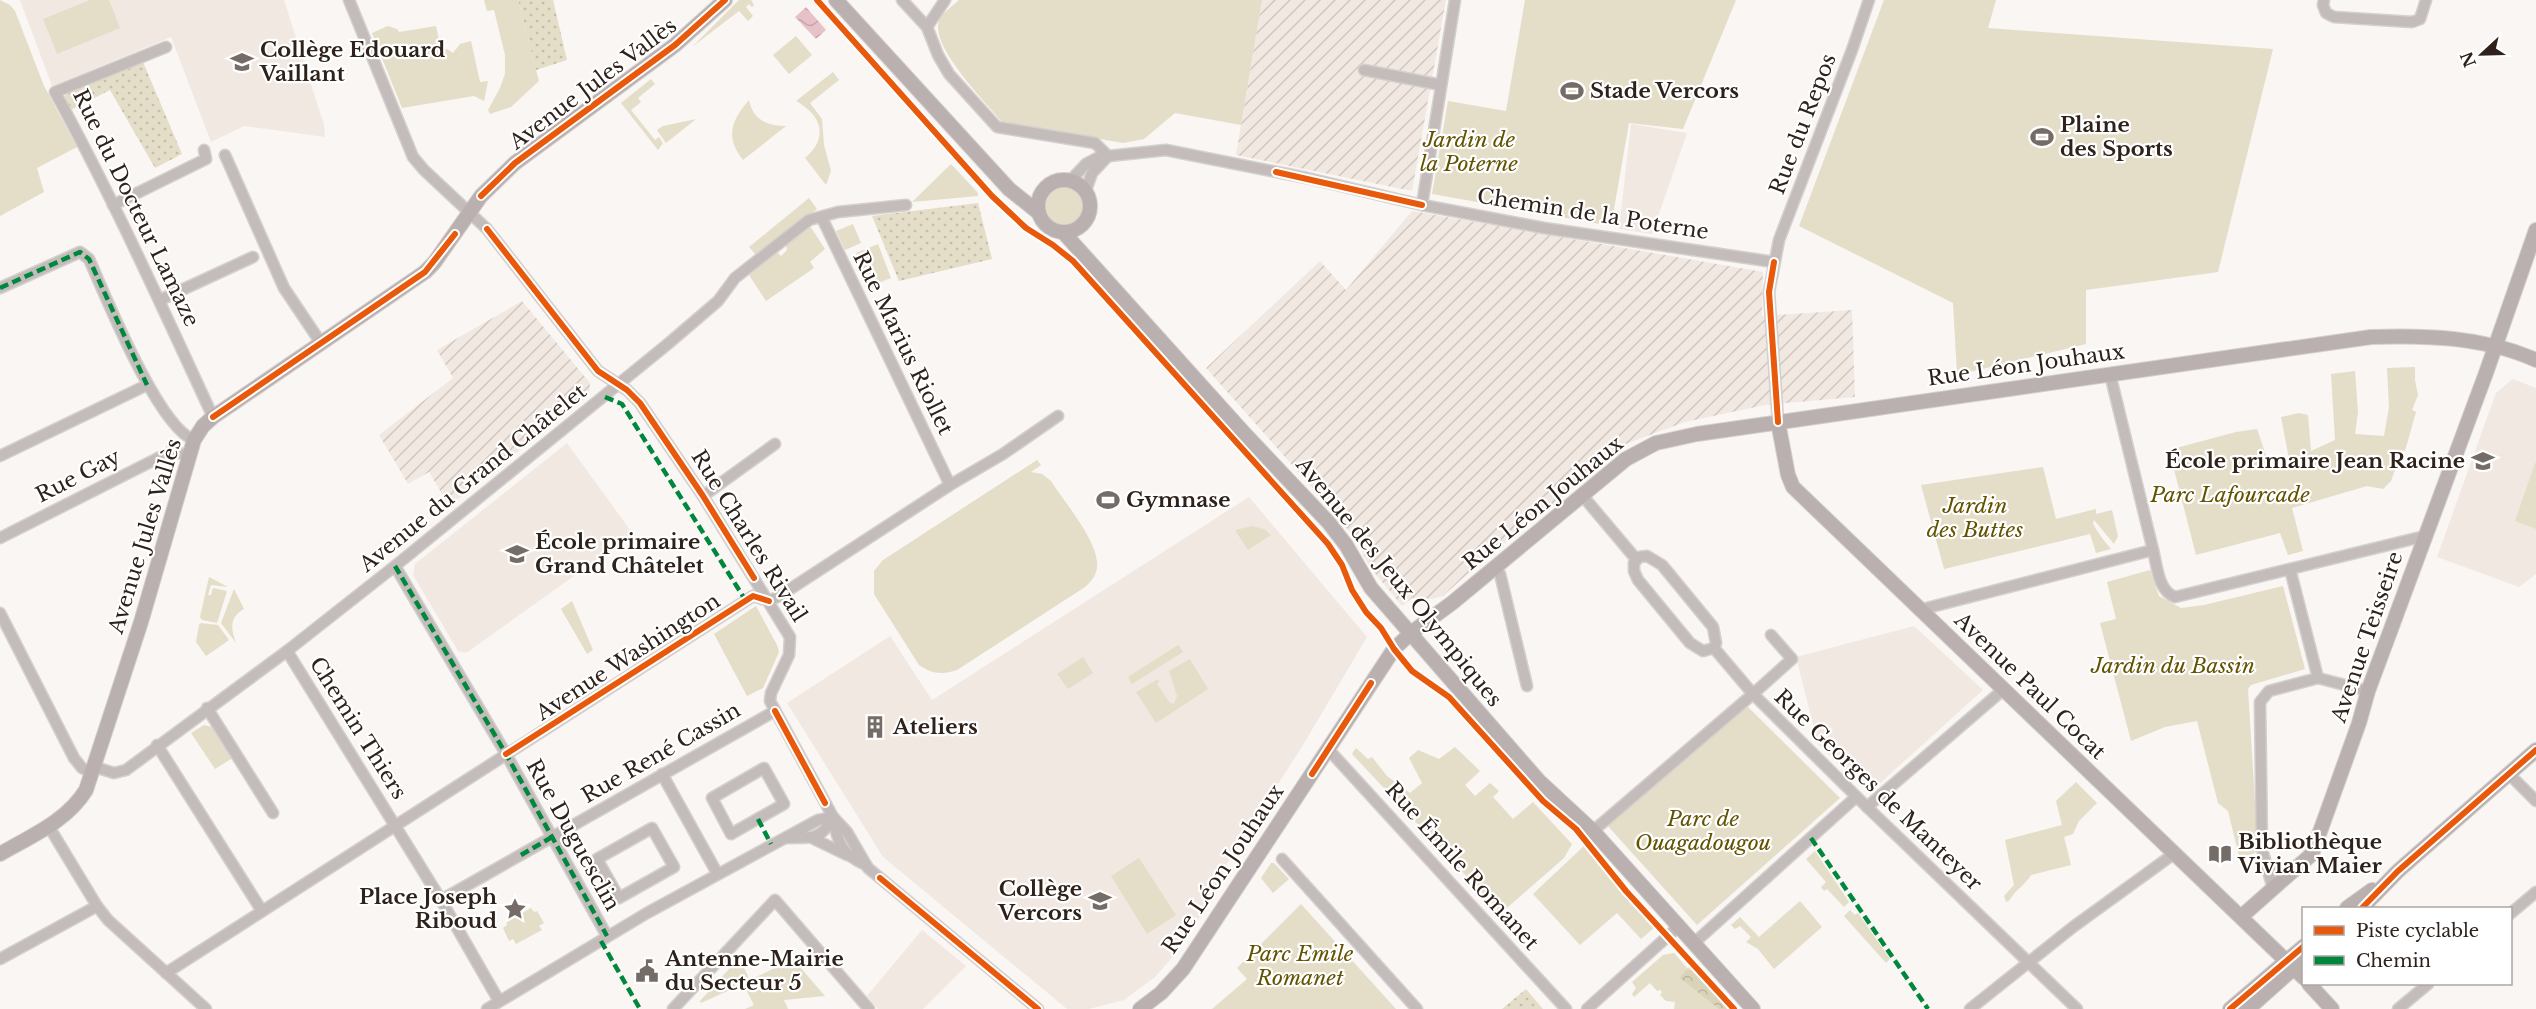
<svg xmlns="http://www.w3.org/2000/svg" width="2536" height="1009" viewBox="0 0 2536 1009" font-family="'Libre Baskerville',serif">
<defs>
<pattern id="industrial-furrows" width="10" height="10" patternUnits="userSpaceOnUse" patternTransform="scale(1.5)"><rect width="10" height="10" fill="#f2e8e2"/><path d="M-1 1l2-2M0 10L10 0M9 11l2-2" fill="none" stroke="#d0c7c1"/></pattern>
<pattern id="forest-crowns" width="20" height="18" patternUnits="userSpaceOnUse" patternTransform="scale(1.5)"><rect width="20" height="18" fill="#dad3b9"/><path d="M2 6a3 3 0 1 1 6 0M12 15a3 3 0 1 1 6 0" fill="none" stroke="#bbb59e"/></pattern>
<pattern id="garden-dots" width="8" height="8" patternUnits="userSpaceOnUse" patternTransform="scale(1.5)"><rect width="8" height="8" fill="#e4ddc8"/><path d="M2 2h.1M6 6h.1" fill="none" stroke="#c4bdab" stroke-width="1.8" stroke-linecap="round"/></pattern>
<pattern id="water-waves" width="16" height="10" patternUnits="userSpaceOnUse" patternTransform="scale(1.5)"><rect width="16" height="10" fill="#e6c2c8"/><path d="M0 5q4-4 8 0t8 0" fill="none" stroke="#c6a6ab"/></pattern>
</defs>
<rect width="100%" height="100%" fill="#f9f6f3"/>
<g fill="#f2e8e2">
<path d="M20,0H284L324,125L325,137L244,126L211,142L171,37L52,86Z"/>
<path d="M1631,124L1687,133L1652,234L1619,229Z"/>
<path d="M2513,379L2536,388V574L2519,587L2437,557L2496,393Z"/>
<path d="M567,443L633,534L466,653L458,651L413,575L415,564Z"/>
<path d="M1249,497L1367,637L1303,745L1223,870L1225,879L1176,953L1155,977L1124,1000L1089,1009H1067L883,857L787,703L890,636L932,700Z"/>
<path d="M1914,626L1983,690L1869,793L1818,744L1796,657Z"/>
<path d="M922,930L966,966L923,1009H878L867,996Z"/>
</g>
<g fill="url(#industrial-furrows)">
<path d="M1262,0H1446L1412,191L1236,155Z"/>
<path d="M1412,211L1763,272L1762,316L1852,310L1855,397L1765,405L1685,422L1628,443L1485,559L1480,558L1471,566L1473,569L1443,596L1432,599L1412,598L1402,606L1369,566L1360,547L1340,519L1206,368L1320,261L1346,290Z"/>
<path d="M522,301L590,383L589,395L449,506L429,472L408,484L379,435L453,378L437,350Z"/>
</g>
<g fill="#e4ddc8">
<path d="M0,0L10,5L15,11L44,86L77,147L37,168L44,192L0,216Z"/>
<path d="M90,0H109L120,28L57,54L43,19Z"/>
<path d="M484,0H518L539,81L511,107L490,114L488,110L500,88L505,74V55L494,10L487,11Z"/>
<path d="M739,0H751L754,5L752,7L749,4L746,7L753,16L748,21L739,11L692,47Z"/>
<path d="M959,0H1262L1241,125L1175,113L1144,139L1123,143L1002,122C985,101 930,47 939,20C942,13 953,6 959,0Z"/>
<path d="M1525,0H1736L1683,129L1629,123L1611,226L1432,194L1448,101L1506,111Z"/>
<path d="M1884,0H1996L1988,28L2273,49L2218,272L2086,290V344L1957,375L1953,303L1799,226Z"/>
<path d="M388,26L397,29L399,32L436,26L440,45L453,53L460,44L471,41L480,82L488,81L484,101L474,96L402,108L372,33Z"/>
<path d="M796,36L812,55L789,74L773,55Z"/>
<path d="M833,72L839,80L810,103L822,119L824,145L831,171L826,185L805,158C829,138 822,115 796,101Z"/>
<path d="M651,79L655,84L638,98L641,102L631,110L655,140L659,137L663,143L658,150L621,103Z"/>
<path d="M749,100C753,120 767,126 786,126L743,160C725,137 731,121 749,100Z"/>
<path d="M696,119L666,143L657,130L663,126Z"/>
<path d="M951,164L978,193V196L912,202Z"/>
<circle cx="1065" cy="206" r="19"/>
<path d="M809,198L817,209L757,256L749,247Z"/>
<path d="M853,224L861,243L845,250L836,231Z"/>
<path d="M810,226L825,249L810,262L814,268L766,301L749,275L777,252L781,256L787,250L786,245Z"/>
<path d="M878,244L891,278L870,286L856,253Z"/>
<path d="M2415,367V380L2418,395L2412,410L2416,412L2405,451L2401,450L2394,463L2397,464L2391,481L2383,489L2367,486L2292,508L2303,551L2288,555L2280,533L2196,555L2169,450L2236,432L2257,429L2271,470L2290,464L2281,417L2299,413L2308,415L2311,451L2335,440L2331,374L2355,371L2358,412L2355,434L2384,436L2389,407L2387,368Z"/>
<path d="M1037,460L1041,465L1031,472L1042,474L1051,481C1064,502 1100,543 1097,567C1096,576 1091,582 1085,587L957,670C942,675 932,674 919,665L874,594V571L883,560Z"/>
<path d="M2535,463H2536V529L2515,521Z"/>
<path d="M2043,467L2056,519L2096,509V514L2112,510L2118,536L2114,544L2094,520L2093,524C2098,533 2105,542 2111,549L2096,553L2090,534L1944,569L1921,485Z"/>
<path d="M1252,526L1264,529L1271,535L1248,550L1235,530Z"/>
<path d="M2150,570L2159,596L2181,608L2204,605L2283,586L2305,669L2251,685L2248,689L2258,851L2240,860L2228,811L2218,803L2197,721L2165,727L2131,741L2100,623L2116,619L2107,582Z"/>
<path d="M209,577L228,587L211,585L208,595H211L213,588L227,591L217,623L202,620L200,617Z"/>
<path d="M234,589L244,609C229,617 231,629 236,643L221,623Z"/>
<path d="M572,601L593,650L587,654L561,609Z"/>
<path d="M756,606L777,645L779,652L763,688L747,696L714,634Z"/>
<path d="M201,623L218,625L229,640L206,656L196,642L199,625Z"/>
<path d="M1178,645L1183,652L1132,684L1128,677Z"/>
<path d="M1083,657L1093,673L1068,689L1057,674Z"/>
<path d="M1190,659L1208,689L1156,723L1136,692L1158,679L1159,682L1157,684L1170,703L1174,704L1177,696L1169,671Z"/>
<path d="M1747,706L1840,798L1697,925L1607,825Z"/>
<path d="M204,725L216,728L234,757L215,769L191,733Z"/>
<path d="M1455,747L1480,771L1465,785L1475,796L1490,783L1499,791L1493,797L1513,819L1533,802L1572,844L1564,858L1501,913L1352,754L1356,748L1368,759L1372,757L1387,776L1410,793L1422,783L1409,758L1418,750L1439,759Z"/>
<path d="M2076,782L2097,803L2079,821L2073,834L2064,837L2071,865L2031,875C2025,885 2017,888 2009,901L2006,902L2004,896L2014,885L2005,840L2062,825L2056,801Z"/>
<path d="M1584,846L1654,928L1641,939L1617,913L1580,945L1533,894Z"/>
<path d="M1815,851L1849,902L1844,907L1827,889L1824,891L1821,887L1826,882L1806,859Z"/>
<path d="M1139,858L1176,915L1147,934L1111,876Z"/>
<path d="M1271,863H1274L1289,879L1273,893L1261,878Z"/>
<path d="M1800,901L1822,927L1774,969L1758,949L1746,942L1751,937L1740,926L1735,929L1731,925L1740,917L1759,937Z"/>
<path d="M1301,904L1396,1009H1212L1247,979L1237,968Z"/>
<path d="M531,908L534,912L537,911L544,923L539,926L542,930L516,944L513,939L509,941L503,928L507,925L506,922Z"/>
<path d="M1850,910L1855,915L1858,913L1890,959L1886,963L1844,916Z"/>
<path d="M1674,953L1687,968L1693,966L1732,1009H1674L1675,1002L1666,1001L1660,995L1662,992L1660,990L1657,991L1650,983L1634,997L1632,994L1636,988L1632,982L1663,955Z"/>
<path d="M739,958L750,980L793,959L825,996L784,1000L788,1009H745L754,1005L743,984L701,1003L700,1001Z"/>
</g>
<path fill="url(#forest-crowns)" d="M1686,970H1693L1730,1009H1719L1680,978Z"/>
<g fill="url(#garden-dots)">
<path d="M518,0H553L567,60L536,70Z"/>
<path d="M143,62L182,154L155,168L110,90L71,110L65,97L66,93Z"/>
<path d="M978,203L992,259L899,281L872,216Z"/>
<path d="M1526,989L1543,1009H1502Z"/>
</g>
<path fill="url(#water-waves)" d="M806,7L826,30L816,39L795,17Z"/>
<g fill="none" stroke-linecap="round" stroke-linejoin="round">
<g stroke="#d4d0cd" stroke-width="13">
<g id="street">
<path d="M349,0L413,157L424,170L487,229L598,371L627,390L640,403L703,496L790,637L789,655L771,693L770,701L833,817L847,832L868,868L1038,1009"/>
<path d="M902,0L927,27L938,55L949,74L997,127L1095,143L1108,156"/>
<path d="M2324,0L2323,5L2326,13L2334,17L2412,22L2420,19L2426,0"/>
<path d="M927,27L945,0"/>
<path d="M166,47L55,92C113,198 162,307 213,417"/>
<path d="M1364,70L1441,85"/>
<path d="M225,155L284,288L321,343"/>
<path d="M1071,180L1086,164L1099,157L1166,150L1307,178L1422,205L1544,228L1774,262"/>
<path d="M1086,190L1092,173L1108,156"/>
<path d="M113,205L206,159L204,150"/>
<path d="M1422,205L1455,0"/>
<path d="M822,218L950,485"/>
<path d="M0,288L80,252L89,259C106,297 158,427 194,440"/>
<path d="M160,300L253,257"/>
<path d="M2110,374L2153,550"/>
<path d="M1778,422L1769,292L1779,240L1852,50L1869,0"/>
<path d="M0,456L147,385"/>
<path d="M1582,495L1636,559"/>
<path d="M703,496L775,444"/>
<path d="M0,538L170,452L175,451L189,457"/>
<path d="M1647,556L1662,565L1713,627L1716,643L1714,648L1703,651L1690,643L1638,580L1634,571V563L1639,557Z"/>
<path d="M395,566L506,754L607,936"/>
<path d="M1495,567L1500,574L1527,686"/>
<path d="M2290,569L2425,536"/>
<path d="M1919,610L2153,550C2157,565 2158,591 2175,597L2290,569L2318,678"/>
<path d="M0,613L74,758L82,768L92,773"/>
<path d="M1714,648L1753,694L1792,659L1771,635"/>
<path d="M287,651L441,900L499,1001"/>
<path d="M207,708L273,813"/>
<path d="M157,745L262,911"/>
<path d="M1328,749L1566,1009"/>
<path d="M95,767L114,773L126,770L287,651L395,566L669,343L718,301L735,278L809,220L838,212L906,205"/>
<path d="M764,768L784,804L731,834L712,798Z"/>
<path d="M662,774L717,873"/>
<path d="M2509,774L2536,801"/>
<path d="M1867,807L2004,689"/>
<path d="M833,817C837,842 842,855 866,865"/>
<path d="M48,825L97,906L108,920L206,1009"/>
<path d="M652,828L674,867L619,898L597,859Z"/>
<path d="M1593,831L1753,694L1867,807L2077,1009"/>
<path d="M786,838C809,837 821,842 833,817"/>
<path d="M812,838L847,855"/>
<path d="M1282,859L1417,1009"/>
<path d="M2267,869L2292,873"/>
<path d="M2273,889L2262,849L2260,702L2269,691L2318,678L2368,691"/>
<path d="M441,900L775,711"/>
<path d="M2510,914L2536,892"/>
<path d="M1694,943L1856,797"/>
<path d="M0,959L97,906"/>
<path d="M166,973L753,596L769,601L781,595L950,485L1003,454L1058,416"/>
<path d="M487,1009L647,913L818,820L833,817"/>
<path d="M673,1009L775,900L869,1009"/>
<path d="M1587,1009L1678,927"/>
<path d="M1970,1009L2073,927L2175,853"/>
<path d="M2398,1009L2428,984"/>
</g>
</g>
<g stroke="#d4d0cd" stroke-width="16">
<g id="secondary">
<path d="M836,0L1009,189L1039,213"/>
<circle cx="1064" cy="206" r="26"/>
<path d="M1063,232L1244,433L1329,523L1346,545L1371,588L1498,734L1539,781L1593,831L1753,1009"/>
<path d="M1778,422L1788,475L1793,487L2304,978"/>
<path d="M0,854C31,836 67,821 86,790L141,622L194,440L203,426L213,417L425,272L434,263L481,196L515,163L675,45L725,0"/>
<path d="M2347,908L2372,890"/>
<path d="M2362,908L2398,871L2536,750"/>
<path d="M2242,916L2312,854L2359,723L2368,691L2486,373L2536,230"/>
<path d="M2309,984L2332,1009"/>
<path d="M1140,1009L1161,993L1183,969L1394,649L1411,633L1452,603L1626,459L1656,443L1697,434L2371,337C2426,335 2485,337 2536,360"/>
<path d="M2230,1009L2304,946"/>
<path d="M2248,1009L2304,959"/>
</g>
</g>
<use href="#street" stroke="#c3bcba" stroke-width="10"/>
<use href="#secondary" stroke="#b9b0af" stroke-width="14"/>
<g stroke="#00873e" stroke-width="4.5" stroke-dasharray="9 4.5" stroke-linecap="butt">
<path d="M0,288L80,252L89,259L147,385"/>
<path d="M605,397L622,404L746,601"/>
<path d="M395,566L506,754L607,936"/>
<path d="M758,819L771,844"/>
<path d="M1811,838L1928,1009"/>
<path d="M521,855L552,837"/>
<path d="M601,941L640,1009"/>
</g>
<g stroke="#fff" stroke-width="10">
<g id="cycleway">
<path d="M817,0L992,196L1026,228L1053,245L1073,261L1328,544L1342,565L1352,590L1366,612L1381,628L1394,649L1412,671L1449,697L1543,801L1576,829L1626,891L1734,1009"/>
<path d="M1276,172L1422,205"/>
<path d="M481,196L515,163L675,45L725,0"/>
<path d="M487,229L598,371L627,390L640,403L703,496L754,578"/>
<path d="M1774,262L1769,292L1778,422"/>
<path d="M213,417L425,272L455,234"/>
<path d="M775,711L825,803"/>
<path d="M506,754L753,596L769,601"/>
<path d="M1312,774L1371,683"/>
<path d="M880,878L1038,1009"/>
<path d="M2362,908L2398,871L2536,750"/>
<path d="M2230,1009L2304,946"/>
</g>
</g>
<use href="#cycleway" stroke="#e8590c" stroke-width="6"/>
</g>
<defs>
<g id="school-bare" transform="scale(1.8)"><path d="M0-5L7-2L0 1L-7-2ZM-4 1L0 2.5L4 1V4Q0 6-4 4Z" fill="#756c67" stroke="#fff" stroke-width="2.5" paint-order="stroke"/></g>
<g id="stadium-bare" transform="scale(1.8)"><path d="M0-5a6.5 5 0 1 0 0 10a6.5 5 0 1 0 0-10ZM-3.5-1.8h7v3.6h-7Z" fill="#756c67" stroke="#fff" stroke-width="2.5" paint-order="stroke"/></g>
<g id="building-bare" transform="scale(1.8)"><path d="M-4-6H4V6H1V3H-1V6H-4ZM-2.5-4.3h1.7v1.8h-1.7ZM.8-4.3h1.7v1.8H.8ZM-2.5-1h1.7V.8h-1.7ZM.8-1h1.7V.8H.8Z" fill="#756c67" stroke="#fff" stroke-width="2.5" paint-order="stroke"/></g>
<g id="library-bare" transform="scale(1.8)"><path d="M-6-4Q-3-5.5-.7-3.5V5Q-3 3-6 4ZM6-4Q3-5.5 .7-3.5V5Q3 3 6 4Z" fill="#756c67" stroke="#fff" stroke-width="2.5" paint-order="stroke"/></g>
<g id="sight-bare" transform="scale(1.8)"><path d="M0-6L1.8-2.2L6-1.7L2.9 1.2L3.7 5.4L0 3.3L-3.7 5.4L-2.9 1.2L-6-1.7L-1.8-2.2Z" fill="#756c67" stroke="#fff" stroke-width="2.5" paint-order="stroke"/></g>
<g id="civic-bare" transform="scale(1.8)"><path d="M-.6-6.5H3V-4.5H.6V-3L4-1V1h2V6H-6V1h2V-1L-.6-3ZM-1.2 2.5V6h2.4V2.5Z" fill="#756c67" stroke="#fff" stroke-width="2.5" paint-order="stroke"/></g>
</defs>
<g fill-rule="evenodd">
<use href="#school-bare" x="242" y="62"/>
<use href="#stadium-bare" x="1572" y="91"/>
<use href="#stadium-bare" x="2042" y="137"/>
<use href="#school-bare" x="2483" y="461"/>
<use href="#stadium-bare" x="1108" y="500"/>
<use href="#school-bare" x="517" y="554"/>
<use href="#building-bare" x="875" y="727"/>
<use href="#library-bare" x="2220" y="854"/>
<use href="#school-bare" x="1100" y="901"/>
<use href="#sight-bare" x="515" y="909"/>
<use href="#civic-bare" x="647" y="971"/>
</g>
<g text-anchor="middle" stroke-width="4.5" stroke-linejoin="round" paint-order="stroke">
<g font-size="21" font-weight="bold" fill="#2e221b" stroke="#fff" text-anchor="start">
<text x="260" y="57">Collège Edouard<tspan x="260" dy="24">Vaillant</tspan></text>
<text x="1590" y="98">Stade Vercors</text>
<text x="2060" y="132">Plaine<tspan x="2060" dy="24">des Sports</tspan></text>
<text x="2465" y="468" text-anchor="end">École primaire Jean Racine</text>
<text x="1126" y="507">Gymnase</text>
<text x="535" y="549">École primaire<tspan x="535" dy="24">Grand Châtelet</tspan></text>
<text x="893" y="734">Ateliers</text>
<text x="2238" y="849">Bibliothèque<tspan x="2238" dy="24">Vivian Maier</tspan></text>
<text x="1082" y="896" text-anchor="end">Collège<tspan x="1082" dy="24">Vercors</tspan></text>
<text x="497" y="904" text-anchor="end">Place Joseph<tspan x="497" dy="24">Riboud</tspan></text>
<text x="665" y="966">Antenne-Mairie<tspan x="665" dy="24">du Secteur 5</tspan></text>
</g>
<g font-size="21" fill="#2e221b" stroke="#fff">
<text transform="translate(593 84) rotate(-37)" y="7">Avenue Jules Vallès</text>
<text transform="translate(1803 124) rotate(-69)" y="7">Rue du Repos</text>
<text transform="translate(136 208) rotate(64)" y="7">Rue du Docteur Lamaze</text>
<text transform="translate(1593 214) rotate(9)" y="7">Chemin de la Poterne</text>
<text transform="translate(903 343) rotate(64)" y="7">Rue Marius Riollet</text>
<text transform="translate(2026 365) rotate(-8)" y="7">Rue Léon Jouhaux</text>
<text transform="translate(78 476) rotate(-27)" y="7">Rue Gay</text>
<text transform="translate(473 478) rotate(-39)" y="7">Avenue du Grand Châtelet</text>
<text transform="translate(1543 503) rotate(-39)" y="7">Rue Léon Jouhaux</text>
<text transform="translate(145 536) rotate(-73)" y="7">Avenue Jules Vallès</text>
<text transform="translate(749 536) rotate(58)" y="7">Rue Charles Rivail</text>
<text transform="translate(1399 582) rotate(51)" y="7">Avenue des Jeux Olympiques</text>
<text transform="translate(2367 637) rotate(-71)" y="7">Avenue Teisseire</text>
<text transform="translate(628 657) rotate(-33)" y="7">Avenue Washington</text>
<text transform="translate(2030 686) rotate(44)" y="7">Avenue Paul Cocat</text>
<text transform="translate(358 728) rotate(58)" y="7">Chemin Thiers</text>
<text transform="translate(661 753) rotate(-30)" y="7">Rue René Cassin</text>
<text transform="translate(1878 790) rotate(44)" y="7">Rue Georges de Manteyer</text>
<text transform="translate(573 835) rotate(61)" y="7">Rue Duguesclin</text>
<text transform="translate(1462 866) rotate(48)" y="7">Rue Émile Romanet</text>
<text transform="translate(1223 869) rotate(-56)" y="7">Rue Léon Jouhaux</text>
</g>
<g font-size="21" font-style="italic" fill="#635200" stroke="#fff">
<text x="1469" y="147">Jardin de<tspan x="1469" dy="24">la Poterne</tspan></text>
<text x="2230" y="502">Parc Lafourcade</text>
<text x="1975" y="513">Jardin<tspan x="1975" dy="24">des Buttes</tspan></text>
<text x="2173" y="673">Jardin du Bassin</text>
<text x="1703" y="826">Parc de<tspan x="1703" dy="24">Ouagadougou</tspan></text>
<text x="1300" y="961">Parc Emile<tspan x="1300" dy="24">Romanet</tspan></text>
</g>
</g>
<rect x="2302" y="907" width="210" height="78" fill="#ffffff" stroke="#aba7a4" stroke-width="1.5"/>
<rect x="2314" y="926" width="30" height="9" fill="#e8590c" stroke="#aba7a4" stroke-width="1.5"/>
<text x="2356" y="937" font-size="18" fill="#2e221b">Piste cyclable</text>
<rect x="2314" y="956" width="30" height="9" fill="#00873e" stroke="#aba7a4" stroke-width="1.5"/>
<text x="2356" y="967" font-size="18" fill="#2e221b">Chemin</text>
<g transform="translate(2482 54) rotate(248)" stroke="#ffffff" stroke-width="4.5" paint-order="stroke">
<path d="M0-4.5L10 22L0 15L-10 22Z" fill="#2e221b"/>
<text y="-9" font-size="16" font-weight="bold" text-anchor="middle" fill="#2e221b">N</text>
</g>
</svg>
